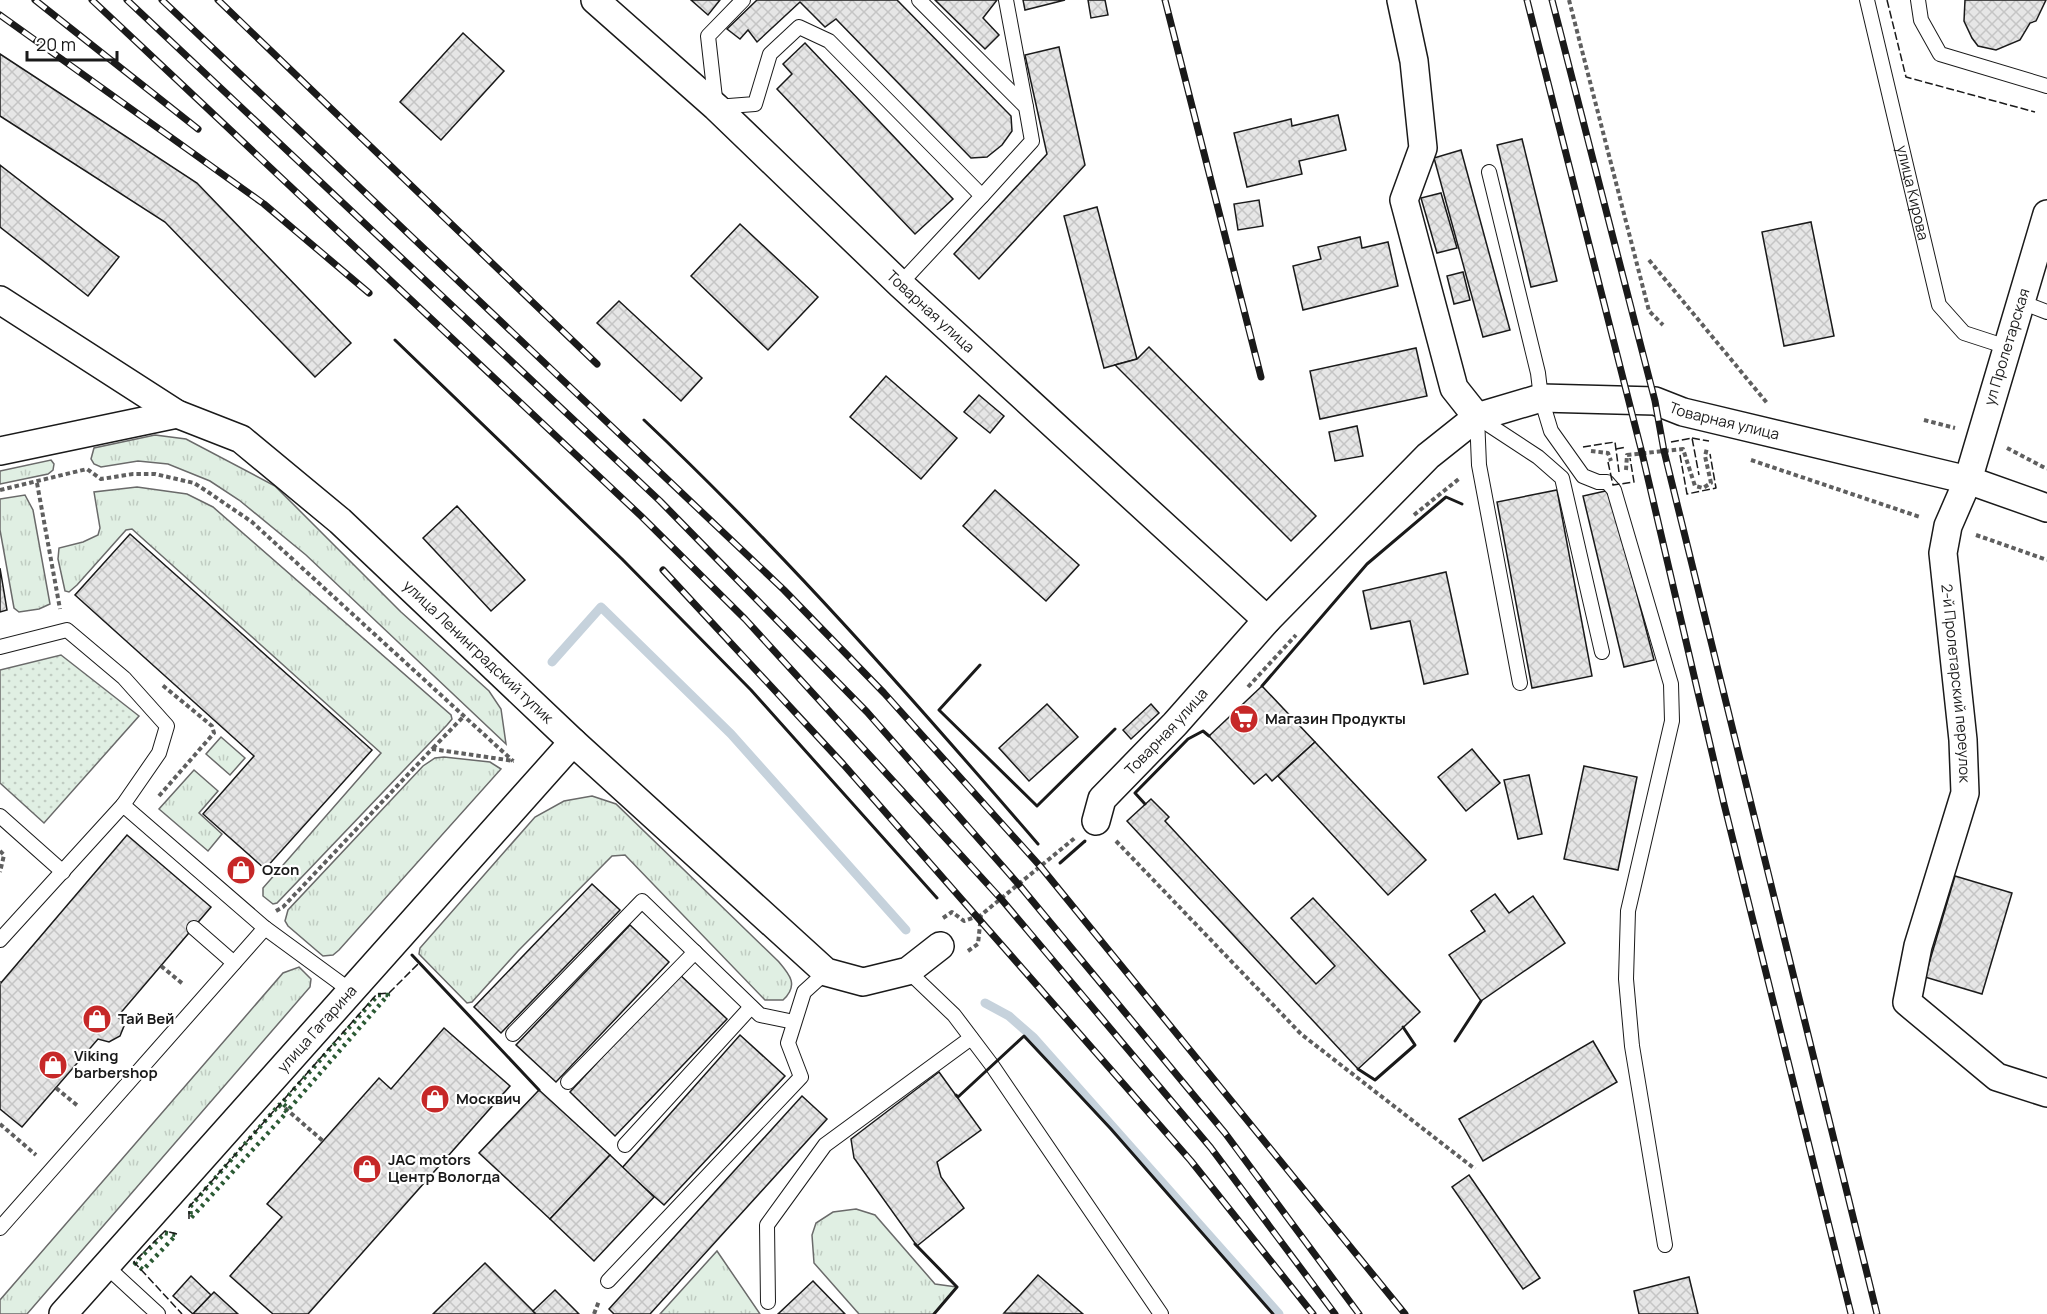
<svg xmlns="http://www.w3.org/2000/svg" width="2047" height="1314" viewBox="0 0 2047 1314" font-family="Manrope,sans-serif">
<defs>
<pattern id="grass-tufts" width="24" height="20" patternUnits="userSpaceOnUse" patternTransform="scale(1.5)"><rect width="24" height="20" fill="#e0efe3"/><path d="M3 7l-1-3M5 7V3M7 7l1-3M15 17l-1-3M17 17v-4M19 17l1-3" fill="none" stroke="#c0ccc2"/></pattern>
<pattern id="park-dots" width="8" height="8" patternUnits="userSpaceOnUse" patternTransform="scale(1.5)"><rect width="8" height="8" fill="#e0efe3"/><path d="M2 2h.1M6 6h.1" fill="none" stroke="#c0ccc2" stroke-width="1.8" stroke-linecap="round"/></pattern>
<pattern id="building-cross-hatch" width="8" height="8" patternUnits="userSpaceOnUse" patternTransform="scale(1.5)"><rect width="8" height="8" fill="#e6e6e6"/><path d="M0 0l8 8M0 8l8-8" fill="none" stroke="#c5c5c5"/></pattern>
</defs>
<rect width="100%" height="100%" fill="#fff"/>
<g fill="url(#grass-tufts)" stroke="#6a6a6a" stroke-width="1.5">
<path d="M155,435L186,439L275,486L401,612L489,691L501,709L506,744L306,555L239,500L210,481L168,464L138,461L101,467L94,464L91,459L94,448Z"/>
<path d="M51,460L54,464L53,470L48,474L0,484V471Z"/>
<path d="M137,487L187,494L213,507L451,715L452,719L447,725L277,903L273,904L263,896V888L381,753L132,529L126,530L77,585L69,592L65,591L58,559L59,548L83,542L98,535L100,528L94,492Z"/>
<path d="M25,495L33,510L50,604L39,609L19,612L14,608L0,530V499Z"/>
<path d="M221,737L245,758L230,775L206,754Z"/>
<path d="M444,757L490,762L501,769L339,950L333,955L323,956L288,926L285,921L288,910L423,766L435,758Z"/>
<path d="M194,770L218,791L199,813L222,834L208,851L159,809Z"/>
<path d="M592,796L616,804L778,961C790,975 799,985 783,1000H765L625,855L612,856L518,951L472,1002L467,1003L419,954L420,948L535,817L564,801Z"/>
<path d="M299,967L311,979L310,987L27,1314H0V1300L283,973Z"/>
<path d="M856,1209L875,1215L935,1284L957,1287L934,1314H859L814,1263L812,1235L816,1223L833,1212Z"/>
<path d="M717,1251L760,1314H660Z"/>
</g>
<path fill="url(#park-dots)" stroke="#6a6a6a" stroke-width="1.5" d="M61,655L139,716L44,823L0,783V670Z"/>
<g fill="none" stroke-linecap="round" stroke-linejoin="round">
<g stroke="#c6d2dc" stroke-width="9">
<path d="M552,662L601,607L731,734L906,930"/>
<path d="M985,1003L1009,1016L1034,1038L1279,1314"/>
</g>
</g>
<g fill="url(#building-cross-hatch)" stroke="#1a1a1a" stroke-width="1.5">
<path d="M691,0H720L708,15Z"/>
<path d="M757,0H897L1011,116L1012,131L1002,145L987,157L971,158L836,19L825,27L800,2L757,42L748,30L740,39L727,29Z"/>
<path d="M935,0H997L983,18L999,35L985,49Z"/>
<path d="M1023,0H1065L1025,10Z"/>
<path d="M1088,0H1105L1108,15L1091,18Z"/>
<path d="M1965,0H2046L2036,21L2030,23L2020,40L1996,50L1978,46L1972,38L1964,21Z"/>
<path d="M463,33L504,71L441,140L400,102Z"/>
<path d="M805,43L953,199L915,234L777,89L792,74L783,64Z"/>
<path d="M1059,47L1085,165L979,279L954,254L1047,154L1025,55Z"/>
<path d="M0,54L197,183L351,343L315,377L165,222L0,116Z"/>
<path d="M1338,115L1346,150L1299,161L1302,174L1247,187L1234,133L1291,119L1292,126Z"/>
<path d="M1522,139L1557,281L1531,287L1497,145Z"/>
<path d="M1461,150L1510,330L1483,337L1434,158Z"/>
<path d="M0,165L119,257L88,296L0,227Z"/>
<path d="M1441,193L1457,248L1437,253L1421,198Z"/>
<path d="M1259,200L1263,226L1238,230L1234,204Z"/>
<path d="M1097,207L1137,359L1104,368L1064,216Z"/>
<path d="M1811,222L1834,336L1784,346L1762,232Z"/>
<path d="M740,224L818,297L768,350L691,276Z"/>
<path d="M1360,237L1362,248L1388,242L1398,286L1303,310L1293,266L1321,259L1318,247Z"/>
<path d="M1463,272L1470,300L1454,304L1447,276Z"/>
<path d="M619,301L702,378L681,401L597,323Z"/>
<path d="M1149,347L1316,516L1291,541L1115,365L1137,359Z"/>
<path d="M1416,348L1427,396L1320,419L1310,371Z"/>
<path d="M886,376L957,438L921,479L850,417Z"/>
<path d="M979,395L1004,416L990,433L964,412Z"/>
<path d="M1357,426L1363,456L1335,461L1329,432Z"/>
<path d="M995,490L1079,565L1046,601L963,526Z"/>
<path d="M1557,490L1592,676L1532,688L1497,502Z"/>
<path d="M1610,490L1654,660L1624,667L1583,496Z"/>
<path d="M457,506L525,580L491,611L423,538Z"/>
<path d="M130,534L372,750L265,869L203,814L254,756L75,595Z"/>
<path d="M0,568L7,610L0,612Z"/>
<path d="M1446,572L1468,674L1424,684L1410,621L1371,629L1363,591Z"/>
<path d="M1262,686L1315,742L1272,781L1266,774L1254,784L1209,736Z"/>
<path d="M1047,704L1078,737L1029,781L999,748Z"/>
<path d="M1151,704L1159,713L1131,739L1123,730Z"/>
<path d="M1315,742L1426,860L1388,895L1278,776Z"/>
<path d="M1472,749L1500,783L1466,811L1438,777Z"/>
<path d="M1584,766L1637,777L1618,870L1564,859Z"/>
<path d="M1529,775L1542,834L1518,839L1504,780Z"/>
<path d="M1151,799L1169,817L1165,821L1316,984L1335,966L1291,918L1313,898L1420,1012L1358,1069L1127,821Z"/>
<path d="M127,835L211,907L118,1016L124,1026L120,1036L109,1042L98,1039L22,1127L0,1109V984Z"/>
<path d="M1955,876L2012,893L1982,994L1925,977Z"/>
<path d="M592,884L620,910L501,1033L474,1007Z"/>
<path d="M1495,894L1509,913L1533,896L1565,943L1481,1001L1449,955L1485,931L1471,911Z"/>
<path d="M630,925L669,962L556,1082L516,1045Z"/>
<path d="M679,974L727,1019L615,1136L570,1092Z"/>
<path d="M444,1028L510,1086L308,1314H273L230,1276L282,1217L267,1204L379,1078L391,1089Z"/>
<path d="M740,1035L785,1076L664,1205L622,1168Z"/>
<path d="M1593,1041L1617,1082L1483,1161L1459,1119Z"/>
<path d="M939,1072L981,1130L937,1162L941,1177L964,1208L917,1246L854,1158L851,1139Z"/>
<path d="M539,1090L610,1155L550,1219L479,1153Z"/>
<path d="M802,1096L827,1119L650,1314H614L609,1309Z"/>
<path d="M610,1155L654,1197L594,1261L550,1219Z"/>
<path d="M1469,1175L1540,1278L1523,1289L1452,1187Z"/>
<path d="M485,1263L536,1314H433Z"/>
<path d="M1038,1275L1083,1314L1004,1313Z"/>
<path d="M191,1276L211,1295L193,1314L173,1296Z"/>
<path d="M1689,1277L1698,1314H1639L1634,1291Z"/>
<path d="M813,1281L845,1314H778Z"/>
<path d="M555,1290L579,1314H536L533,1311Z"/>
<path d="M214,1292L238,1314H193Z"/>
</g>
<g fill="none" stroke-linecap="round" stroke-linejoin="round">
<g stroke="#1a1a1a" stroke-width="16">
<g id="lane">
<path d="M743,0L708,36L716,107L755,104L770,54L799,27L829,41L982,196L900,284"/>
<path d="M919,0L1026,107L1032,141L982,196"/>
<path d="M1006,0L1026,107"/>
<path id="s1" d="M1867,0L1939,305L1964,333L2007,347"/>
<path d="M1918,0L1921,20L1940,54L2047,86"/>
<path d="M1489,172L1538,373L1541,398L1551,431L1583,476L1598,482H1607L1614,490L1671,684L1672,721L1628,911L1626,979L1632,1046L1665,1245"/>
<path d="M2021,302L2047,312"/>
<path d="M1477,417L1538,457L1562,478L1602,652"/>
<path d="M1477,417L1479,465L1520,683"/>
<path d="M0,647L67,630L124,678L167,726L159,753L123,805"/>
<path d="M0,816L63,872"/>
<path d="M194,928L234,963"/>
<path d="M0,940L123,805L265,928L351,991"/>
<path d="M908,971L954,1015L991,1064L1161,1314"/>
<path d="M513,1034L642,901L760,1015L794,1022"/>
<path d="M568,1082L695,952"/>
<path d="M625,1145L751,1007"/>
<path d="M0,1228L265,928"/>
<path d="M106,1266L158,1314"/>
<path d="M608,1281L801,1077L788,1043L804,992L826,972"/>
<path d="M768,1302L767,1225L825,1145L971,1038"/>
</g>
</g>
<g stroke="#1a1a1a" stroke-width="30">
<g id="street">
<path id="s2" d="M595,0L716,107L900,284L1267,620"/>
<path d="M1401,0L1414,61L1423,148L1404,200L1454,388L1477,417"/>
<path id="s3" d="M2047,214L1968,480L1948,526L1943,553L1963,740L1965,793L1918,946L1907,1002L1997,1077L2047,1093"/>
<path id="s4" d="M0,300L177,414L241,439L340,521L573,742L826,972L863,982L908,971L940,946"/>
<path d="M0,451L177,414"/>
<path id="s5" d="M1096,821L1102,799L1175,724L1267,620L1428,456L1477,417L1541,398L1655,401L1683,412L1968,480L2047,508"/>
<path id="s6" d="M63,1314L573,742"/>
</g>
</g>
<g stroke="#5f5f5f" stroke-width="4" stroke-dasharray="4.5 3" stroke-linecap="butt">
<path d="M1569,0L1649,311L1663,325"/>
<path d="M1649,260L1767,403"/>
<path d="M1924,420L1955,428"/>
<path d="M2007,448L2047,469"/>
<path d="M1591,451L1608,453L1611,461"/>
<path d="M1751,460L1920,517"/>
<path d="M1626,470L1627,455L1683,449L1695,486L1703,488L1711,483L1705,456L1707,448"/>
<path d="M37,483L60,609"/>
<path d="M0,490L87,469L101,479L133,474H155L194,483L208,492L252,522L513,761"/>
<path d="M1414,515L1460,478"/>
<path d="M1976,535L2047,560"/>
<path d="M1248,687L1296,635"/>
<path d="M433,748L464,716"/>
<path d="M159,796L214,733L212,726L161,684"/>
<path d="M1116,841L1301,1034L1475,1169"/>
<path d="M0,851L4,855L0,872"/>
<path d="M276,911L283,907L432,749L514,761"/>
<path d="M943,918L952,912L964,921L981,915"/>
<path d="M968,951L978,944L981,915L1076,837"/>
<path d="M161,966L183,984"/>
<path d="M0,983H1"/>
<path d="M56,1088L78,1106"/>
<path d="M285,1108L323,1141"/>
<path d="M0,1124L36,1155"/>
<path d="M594,1314L599,1301"/>
</g>
<use href="#lane" stroke="#fff" stroke-width="14"/>
<use href="#street" stroke="#fff" stroke-width="27"/>
<g stroke="#1a1a1a" stroke-width="7">
<g id="rail">
<path d="M35,0L198,129"/>
<path d="M92,0L641,516L745,619L1002,900L1211,1148L1335,1314"/>
<path d="M127,0L660,501L867,712L1020,886L1225,1133L1359,1314"/>
<path d="M162,0L784,590L884,693L1040,866L1405,1314"/>
<path d="M218,0L597,364"/>
<path d="M1165,0L1261,377"/>
<path d="M1527,0L1642,453L1724,804L1851,1314"/>
<path d="M1552,0L1655,401L1664,451L1877,1314"/>
<path d="M0,15L264,204L369,293"/>
<path d="M663,570L843,764L1191,1161L1313,1314"/>
</g>
</g>
<use href="#rail" stroke="#fff" stroke-width="4.5" stroke-dasharray="14" stroke-linecap="butt"/>
<g stroke="#2b5a34" stroke-width="4.5" stroke-dasharray="3 4.5" stroke-linecap="butt">
<path d="M378,995H388L289,1109L282,1103Z"/>
<path d="M279,1105L287,1112L191,1218L190,1207Z"/>
<path d="M165,1233L176,1235L143,1270L135,1263Z"/>
</g>
<g stroke="#1a1a1a" stroke-width="1.5" stroke-dasharray="8 3" stroke-linecap="butt">
<path d="M1887,0L1906,77L2035,112"/>
<path d="M1692,438L1709,441"/>
<path d="M1671,442L1692,438L1699,475"/>
<path d="M1583,447L1615,442L1619,472"/>
<path d="M1616,449L1626,447"/>
<path d="M1680,455L1687,494L1716,488L1710,454"/>
<path d="M1608,462L1613,485L1634,482L1630,458"/>
<path d="M189,1219V1207L377,994L389,993L420,962"/>
<path d="M177,1234L165,1231L134,1262L182,1314"/>
</g>
<g stroke="#1a1a1a" stroke-width="3">
<path d="M395,340L622,559L751,690L937,898"/>
<path d="M644,420C785,553 912,698 1038,844"/>
<path d="M980,665L939,710L1037,806L1115,729"/>
<path d="M1262,686L1367,564L1446,497L1462,504"/>
<path d="M1145,804L1135,793L1188,739L1203,731L1209,736"/>
<path d="M1060,863L1085,841"/>
<path d="M412,955L539,1090"/>
<path d="M1455,1041L1481,1001"/>
<path d="M1358,1069L1375,1080L1415,1045L1403,1027"/>
<path d="M956,1095L958,1097L1024,1036L1111,1129L1273,1314"/>
<path d="M915,1244L957,1287L934,1314"/>
</g>
</g>
<defs>
<g id="supermarket-disc" transform="scale(1.5)"><circle r="9.5" fill="#c62828" stroke="#fff"/><path d="M-6-5.5h2.5l.6 2H6L4.5 2H-2.5L-4.4-4H-6ZM-1.5 3.2a1.3 1.3 0 1 0 .1 0ZM3 3.2a1.3 1.3 0 1 0 .1 0Z" fill="#fff"/></g>
<g id="shop-disc" transform="scale(1.5)"><circle r="9.5" fill="#c62828" stroke="#fff"/><path d="M-5-2.5h2.3a2.7 3.5 0 0 1 5.4 0H5L5.5 6h-11ZM-1.5-2.5h3a1.5 2.3 0 0 0-3 0Z" fill="#fff"/></g>
</defs>
<g fill-rule="evenodd">
<use href="#supermarket-disc" x="1244" y="719"/>
<use href="#shop-disc" x="241" y="870"/>
<use href="#shop-disc" x="97" y="1019"/>
<use href="#shop-disc" x="53" y="1065"/>
<use href="#shop-disc" x="435" y="1099"/>
<use href="#shop-disc" x="367" y="1169"/>
</g>
<g text-anchor="middle" stroke-width="4.5" stroke-linejoin="round" paint-order="stroke">
<g font-size="15" fill="#1a1a1a" stroke="#fff">
<text dy="5" stroke="none"><textPath href="#s1" startOffset="198">улица Кирова</textPath></text>
<text dy="5" stroke="none"><textPath href="#s2" startOffset="458">Товарная улица</textPath></text>
<text transform="translate(2007 347) rotate(-73)" y="5">ул Пролетарская</text>
<text dy="5" stroke="none"><textPath href="#s5" startOffset="812">Товарная улица</textPath></text>
<text dy="5" stroke="none"><textPath href="#s4" startOffset="598">улица Ленинградский тупик</textPath></text>
<text dy="5" stroke="none"><textPath href="#s3" startOffset="486">2-й Пролетарский переулок</textPath></text>
<text dy="5" stroke="none"><textPath href="#s5" startOffset="116">Товарная улица</textPath></text>
<text dy="5" stroke="none"><textPath href="#s6" startOffset="382">улица Гагарина</textPath></text>
</g>
<g font-size="15" font-weight="bold" fill="#1a1a1a" stroke="#fff" text-anchor="start">
<text x="1265" y="724">Магазин Продукты</text>
<text x="262" y="875">Ozon</text>
<text x="118" y="1024">Тай Вей</text>
<text x="74" y="1061">Viking<tspan x="74" dy="17">barbershop</tspan></text>
<text x="456" y="1104">Москвич</text>
<text x="388" y="1165">JAC motors<tspan x="388" dy="17">Центр Вологда</tspan></text>
</g>
</g>
<path d="M27 51v9h90v-9" fill="none" stroke="#1a1a1a" stroke-width="3"/>
<text x="36" y="51" font-size="18" fill="#1a1a1a" stroke="#ffffff" stroke-width="4.5" paint-order="stroke">20 m</text>
</svg>
